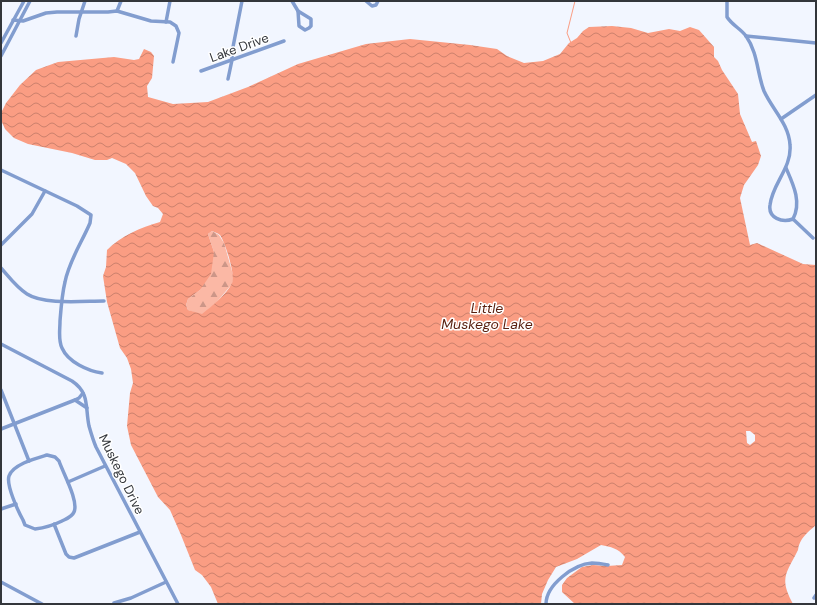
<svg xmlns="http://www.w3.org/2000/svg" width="817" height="605" viewBox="0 0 817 605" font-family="'DM Sans',sans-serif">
<defs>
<pattern id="forest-firs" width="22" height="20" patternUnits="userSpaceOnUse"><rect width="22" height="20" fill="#fbb8a5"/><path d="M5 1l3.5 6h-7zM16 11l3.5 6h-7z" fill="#cc9688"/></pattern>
<pattern id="water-waves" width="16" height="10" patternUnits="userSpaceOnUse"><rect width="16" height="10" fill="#fa9d83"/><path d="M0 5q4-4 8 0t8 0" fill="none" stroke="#cb816c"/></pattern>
</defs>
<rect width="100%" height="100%" fill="#f2f6ff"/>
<path fill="url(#forest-firs)" d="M212,231L219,235L224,243L234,278L232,284L215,304L202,315L188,310L186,305L188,299L200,290L214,252L208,234Z"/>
<path fill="url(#water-waves)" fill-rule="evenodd" d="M612,26L631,28L648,33L669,29L680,31L690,27L699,30L714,47V57L718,61L722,70L738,94L740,114L752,142L756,141L761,156L758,165L744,185L740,198L750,245L757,243L803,264L816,265V525C808,532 799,539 798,550C786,574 779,578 793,604H575L562,592V585L567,578L582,567L593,565L607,566L622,565L625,557C618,548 611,547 601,545L577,559L556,567L548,580L542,594L541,604H218L211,587L202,575L195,570L181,535L170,510L158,497L131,445L127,426L130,393L133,383L131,369L127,358L120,348L107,302L103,276L106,267L107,250C122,235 140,228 160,222L163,214L158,208L153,206L146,196L135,173L126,164L112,158L107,160H95L72,153L28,144L14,138L5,129L1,120V113L6,103L20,85L36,70L58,62L114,57L134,60L139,59L144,49L151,52L154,56L152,78L147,86L148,97L173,104L208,102L248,87L298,64L366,44L410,39L470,45L497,49L507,56L524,63L543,61L560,54L569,43L577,38L583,31L589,27ZM212,231C214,232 218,233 220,235C225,242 236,276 232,283C227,294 211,307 202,314L188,310L186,305L188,299L200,290L211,274L214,252L208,234ZM746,431H750L755,435V441L750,445L747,443Z"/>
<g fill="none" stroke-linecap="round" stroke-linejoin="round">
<path stroke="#fa9d83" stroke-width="1" d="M571,43L567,33L575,1"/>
<g stroke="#829dcf" stroke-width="3.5">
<path d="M292,1L298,11"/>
<path d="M366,1L372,6L376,5L378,1"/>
<path d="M727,1V17C732,25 741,29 746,36C758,53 757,73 764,91C772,109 789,124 790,145C792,168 772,184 770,205C768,218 782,223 793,219L813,238"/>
<path d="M117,11L121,1"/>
<path d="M298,11L311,19V26L309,28L305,30L299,26Z"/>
<path d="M13,20L23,21L46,13L57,12H108L117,11L151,21L170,22L176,26L179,33L173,62"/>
<path d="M166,22L170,1"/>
<path d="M76,36L79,19L85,1"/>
<path d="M746,36L816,43"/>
<path d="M1,43L24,1"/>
<path d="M1,56L30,1"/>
<path d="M201,71L284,41"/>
<path d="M228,79L232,60V52L242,1"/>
<path d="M781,119L816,95"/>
<path d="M786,168C793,184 802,202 793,219"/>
<path d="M1,170L77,206L91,215L90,223C82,242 69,261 65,282C62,294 61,308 60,321C60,330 58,340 62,348C68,362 88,371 102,373"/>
<path d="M1,245L32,214L45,191"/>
<path d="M1,268C9,277 17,288 27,294C44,305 83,301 104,301"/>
<path d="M1,344L72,381C90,393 85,407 89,426C91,433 93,440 96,447L178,604"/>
<path d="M1,390L29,461"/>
<path d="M75,400L87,408"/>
<path d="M1,429L75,400L79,398L83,393"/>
<path d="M47,455L55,457L59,461C63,473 79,501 74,512C72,517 66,519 62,521C54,525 43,528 35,529L25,525L23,520C18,511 6,485 9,476C13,464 37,458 47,455Z"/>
<path d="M68,482L105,466"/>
<path d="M1,509L16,504"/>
<path d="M54,524L66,554L69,557L74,558L140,532"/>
<path d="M1,582L42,604"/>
<path d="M814,598L816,595"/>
<path d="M114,603L131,598L166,582"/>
<path d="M546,604C546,585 574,564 592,563C597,563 603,564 608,565"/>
</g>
</g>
<g text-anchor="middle" stroke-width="3" stroke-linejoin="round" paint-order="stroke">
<g font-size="13" fill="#33363b" stroke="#fff">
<text transform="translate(239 47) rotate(-20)" y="5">Lake Drive</text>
<text transform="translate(122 474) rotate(64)" y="5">Muskego Drive</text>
</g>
<g font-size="14" font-style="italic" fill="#581f0f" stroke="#fff">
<text x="487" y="313">Little<tspan x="487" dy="16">Muskego Lake</tspan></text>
</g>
</g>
<rect width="817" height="605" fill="none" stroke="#33363b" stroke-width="4"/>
</svg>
